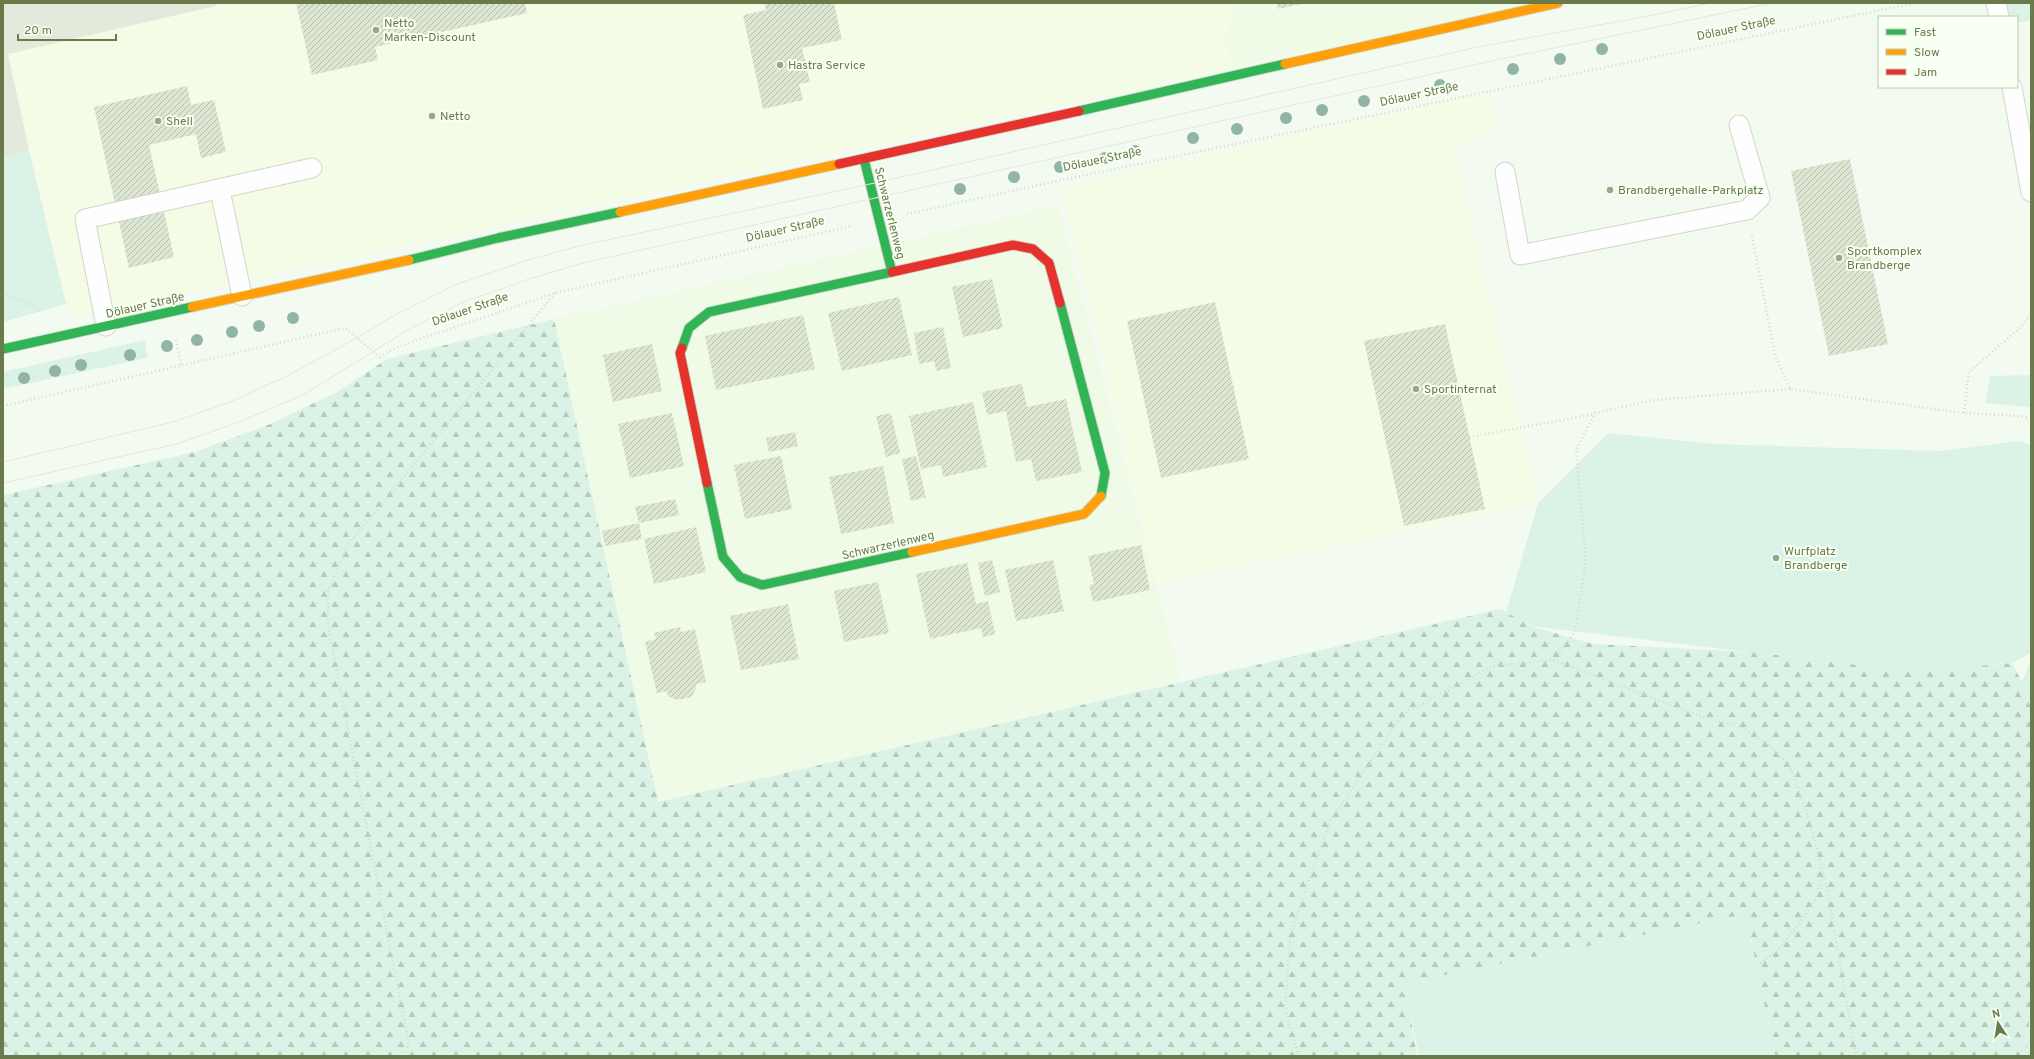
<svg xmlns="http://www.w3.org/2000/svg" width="2034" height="1059" viewBox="0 0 2034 1059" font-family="Overpass,sans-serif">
<defs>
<pattern id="forest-firs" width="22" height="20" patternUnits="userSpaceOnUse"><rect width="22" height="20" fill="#dbf3e6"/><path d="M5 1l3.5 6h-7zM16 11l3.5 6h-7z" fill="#b6cabc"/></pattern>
<pattern id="building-hatch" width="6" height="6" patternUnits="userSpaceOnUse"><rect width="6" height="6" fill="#dde5d3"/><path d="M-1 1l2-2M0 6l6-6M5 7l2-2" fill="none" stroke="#b7bfad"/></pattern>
</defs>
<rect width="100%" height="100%" fill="#f3faef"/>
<g fill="#effbe6">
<path d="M1237,3H1537L1232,68L1225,39Z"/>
<path d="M1058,206L1181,681L658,802L554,319Z"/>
</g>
<g fill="#f4fce6">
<path d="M216,3H1237L1225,39L1232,68L70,318L8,54L216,6Z"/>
<path d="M1489,92L1496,133L1453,145L1538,503L1157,583L1062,187Z"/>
</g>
<path fill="#e3eadb" d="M3,3H216V6L8,54L29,150L3,157Z"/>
<g fill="#dbf3e6">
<path d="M1996,3H2031V20L2017,23V17H1999Z"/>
<path d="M29,150L66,304L3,322V157Z"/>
<path d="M145,340L147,358L3,389V372Z"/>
<path d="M2031,375V407L1985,403L1990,376Z"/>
<path d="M1608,433L1714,444L1941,451L2019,441L2031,445V653L2012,663L1915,672L1531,626L1506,613L1538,503Z"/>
<path d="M2029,665H2031V708L2022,682Z"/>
<path d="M1746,914L1775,1056H1419L1404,983Z"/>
<path d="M2031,1002V1056H2026Z"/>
</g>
<path fill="url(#forest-firs)" d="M554,319L658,802L1500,609L1531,626L1593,644L1751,652L1915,672L2012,663L2022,682L2031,708V1002L2026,1056H1775L1746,914L1405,983L1417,1056H3V495L195,452L268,425L337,392L387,359Z"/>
<g fill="url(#building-hatch)">
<path d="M296,3H525L527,13L375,47L378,60L312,75Z"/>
<path d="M764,3H834L842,40L802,48L810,82L799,84L803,100L763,109L743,15L766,10Z"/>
<path d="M1277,3H1302V4L1278,9Z"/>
<path d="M187,86L191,105L214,100L226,152L201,158L196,134L149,145L174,257L129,268L94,107Z"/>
<path d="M1850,159L1888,344L1829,356L1791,171Z"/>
<path d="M992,279L1003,328L963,337L952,287Z"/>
<path d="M899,297L912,355L842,371L828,313Z"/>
<path d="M1215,302L1249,459L1161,478L1127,321Z"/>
<path d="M803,315L815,369L716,390L705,336Z"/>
<path d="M1445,324L1485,509L1404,526L1364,341Z"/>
<path d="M943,327L951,368L936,371L934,361L919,364L914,333Z"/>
<path d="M652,344L662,391L613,402L603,355Z"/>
<path d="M1022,384L1027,407L1066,399L1082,472L1036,481L1031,459L1016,462L1006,411L987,415L982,392Z"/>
<path d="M973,402L987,467L943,477L941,465L921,469L909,416Z"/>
<path d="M672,413L684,466L630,478L618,424Z"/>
<path d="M891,413L900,453L886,457L876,416Z"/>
<path d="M795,432L798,446L769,452L766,438Z"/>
<path d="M781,456L792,509L745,519L734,465Z"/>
<path d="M916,456L926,497L911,501L902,459Z"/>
<path d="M883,466L894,523L841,534L829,477Z"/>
<path d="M675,499L679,515L639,523L635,507Z"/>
<path d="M639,523L642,539L605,546L602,531Z"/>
<path d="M696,527L706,572L654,584L644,539Z"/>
<path d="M1141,545L1150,590L1093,602L1089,585L1094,584L1088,556Z"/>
<path d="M992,560L1000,592L985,596L978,563Z"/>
<path d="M1053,560L1064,611L1016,621L1005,570Z"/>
<path d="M967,563L976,604L988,601L995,634L983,637L981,628L930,639L916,574Z"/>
<path d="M878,582L889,633L844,642L834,591Z"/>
<path d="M788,604L799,659L741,670L730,616Z"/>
<path d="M680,627L681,632L695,629L706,682L696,684V689L691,697L677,700L668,696L667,691L657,693L645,642L656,639L654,633Z"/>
</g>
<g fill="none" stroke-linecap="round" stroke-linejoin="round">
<g stroke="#d0d7c9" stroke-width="21">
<g id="lane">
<path d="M1996,3L1999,17"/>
<path d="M2012,87L2031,192"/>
<path d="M1505,172L1520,255L1747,210L1760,198L1739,125"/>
<path d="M220,190L242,296"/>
<path d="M106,326L85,219L312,168"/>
</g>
</g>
<g stroke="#d1d9c9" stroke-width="11">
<g id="fast">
<path d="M1079,111L1285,64"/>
<path d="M409,260L498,238L620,212"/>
<path d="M1060,303L1105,473L1101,496"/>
<path d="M682,348L689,328L709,312L892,272L864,159"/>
<path d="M3,349L192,307"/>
<path d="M707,483L723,557L740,577L762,585L912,552"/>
</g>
</g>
<g stroke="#d1d9c9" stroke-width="11">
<g id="slow">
<path d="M1285,64L1558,3"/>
<path d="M620,212L839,164"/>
<path d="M192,307L409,260"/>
<path d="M912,552L1084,514L1101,496"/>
</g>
</g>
<g stroke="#d1d9c9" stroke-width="11">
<g id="jam">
<path d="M839,164L1079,111"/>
<path d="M892,272L1013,245L1033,249L1049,263L1060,303"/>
<path d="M682,348L680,353L707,483"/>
</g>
</g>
<g stroke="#d4dacc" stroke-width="2.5" stroke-dasharray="1 3" stroke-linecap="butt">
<path d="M907,214L1057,181L1915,3"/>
<path d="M1752,236L1775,355L1790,389L1964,413L2019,416L2031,418"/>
<path d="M3,294L38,308L39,312"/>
<path d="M176,340L181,365"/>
<path d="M3,406L345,328L380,357L391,350L420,339L555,293L852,226"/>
<path d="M1964,413L1969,372L2020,328L2031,314"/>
<path d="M1469,437L1595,414"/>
<path d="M1554,660L1697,715L1741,727L1770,745L1790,767L1809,819L1827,889L1856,1056"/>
<path d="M1757,966L1777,951L1799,924L1815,900L1823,873"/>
<path d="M408,1056V1040L328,626V591L348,545L555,293"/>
<path d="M1298,1056L1285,1007L1290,934L1331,819L1403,714L1493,666L1554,660L1575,631L1586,562L1576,450L1595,413L1654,400L1790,389"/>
</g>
<use href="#lane" stroke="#fdfefd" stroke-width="19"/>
<use href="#fast" stroke="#30b455" stroke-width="9"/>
<use href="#slow" stroke="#ff9f0a" stroke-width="9"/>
<use href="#jam" stroke="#e5322d" stroke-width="9"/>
<g stroke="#e7e5e5" stroke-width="1">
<path d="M3,462L173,422L230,402L287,376L357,338L393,316L455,285L525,261L579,246L870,184L1478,47L1643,17L1711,3"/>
<path d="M3,483L176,444L239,422L303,395L411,328L466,301L532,278L583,263L1482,63L1772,3"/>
</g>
</g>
<g fill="#91b4a6">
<circle cx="1602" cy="49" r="6"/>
<circle cx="1560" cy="59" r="6"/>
<circle cx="1513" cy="69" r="6"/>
<circle cx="1440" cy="85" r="6"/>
<circle cx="1364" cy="101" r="6"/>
<circle cx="1322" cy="110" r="6"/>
<circle cx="1286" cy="118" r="6"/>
<circle cx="1237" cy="129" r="6"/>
<circle cx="1193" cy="138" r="6"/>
<circle cx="1135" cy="151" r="6"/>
<circle cx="1105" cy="158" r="6"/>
<circle cx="1060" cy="167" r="6"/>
<circle cx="1014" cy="177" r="6"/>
<circle cx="960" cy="189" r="6"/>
<circle cx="293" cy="318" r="6"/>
<circle cx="259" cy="326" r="6"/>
<circle cx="232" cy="332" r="6"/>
<circle cx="197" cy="340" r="6"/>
<circle cx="167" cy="346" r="6"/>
<circle cx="130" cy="355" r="6"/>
<circle cx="81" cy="365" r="6"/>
<circle cx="55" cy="371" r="6"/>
<circle cx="24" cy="378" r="6"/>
</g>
<g fill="#9aa784" stroke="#f8fff3" stroke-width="1.5">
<circle cx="376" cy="30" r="4"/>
<circle cx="780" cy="65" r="4"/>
<circle cx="432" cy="116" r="4"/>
<circle cx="158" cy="121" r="4"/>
<circle cx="1610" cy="190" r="4"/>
<circle cx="1839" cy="258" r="4"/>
<circle cx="1416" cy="389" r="4"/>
<circle cx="1776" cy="558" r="4"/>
</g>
<g text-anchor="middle" stroke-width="4" stroke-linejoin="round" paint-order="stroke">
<g font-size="12" fill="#6a7b4b" stroke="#f8fff3" text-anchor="start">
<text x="384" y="27">Netto<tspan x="384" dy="14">Marken-Discount</tspan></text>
<text x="788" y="69">Hastra Service</text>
<text x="440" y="120">Netto</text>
<text x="166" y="125">Shell</text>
<text x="1618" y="194">Brandbergehalle-Parkplatz</text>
<text x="1847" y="255">Sportkomplex<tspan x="1847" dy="14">Brandberge</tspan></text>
<text x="1424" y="393">Sportinternat</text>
<text x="1784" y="555">Wurfplatz<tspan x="1784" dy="14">Brandberge</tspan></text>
</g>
<g font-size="12" fill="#6a7b4b" stroke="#f8fff3">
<text transform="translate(1736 28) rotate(-12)" y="4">Dölauer Straße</text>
<text transform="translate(1419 94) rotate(-12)" y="4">Dölauer Straße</text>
<text transform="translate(1102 159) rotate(-12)" y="4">Dölauer Straße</text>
<text transform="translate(890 213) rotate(76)" y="4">Schwarzerlenweg</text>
<text transform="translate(785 229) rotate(-13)" y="4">Dölauer Straße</text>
<text transform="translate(145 305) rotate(-13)" y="4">Dölauer Straße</text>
<text transform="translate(470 309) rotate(-19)" y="4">Dölauer Straße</text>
<text transform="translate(888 545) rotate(-13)" y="4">Schwarzerlenweg</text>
</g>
</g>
<rect width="2034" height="1059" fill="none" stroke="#6a7b4b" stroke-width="8"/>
<rect x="1878" y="16" width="140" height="72" fill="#f8fff3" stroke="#bfcab0"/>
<rect x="1886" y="29" width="20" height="6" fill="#30b455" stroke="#bfcab0"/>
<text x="1914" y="36" font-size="12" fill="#6a7b4b">Fast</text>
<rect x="1886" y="49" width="20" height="6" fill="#ff9f0a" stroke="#bfcab0"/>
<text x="1914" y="56" font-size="12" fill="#6a7b4b">Slow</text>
<rect x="1886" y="69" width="20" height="6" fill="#e5322d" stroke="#bfcab0"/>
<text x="1914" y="76" font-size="12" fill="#6a7b4b">Jam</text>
<g transform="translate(1998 1023) rotate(348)" stroke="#f8fff3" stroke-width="3" paint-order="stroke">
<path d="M0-3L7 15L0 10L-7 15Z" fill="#6a7b4b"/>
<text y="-6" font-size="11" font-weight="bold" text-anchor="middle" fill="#6a7b4b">N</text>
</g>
<path d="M18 34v6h98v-6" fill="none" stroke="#6a7b4b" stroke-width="2"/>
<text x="24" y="34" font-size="12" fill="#6a7b4b" stroke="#f8fff3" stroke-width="3" paint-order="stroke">20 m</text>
</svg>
